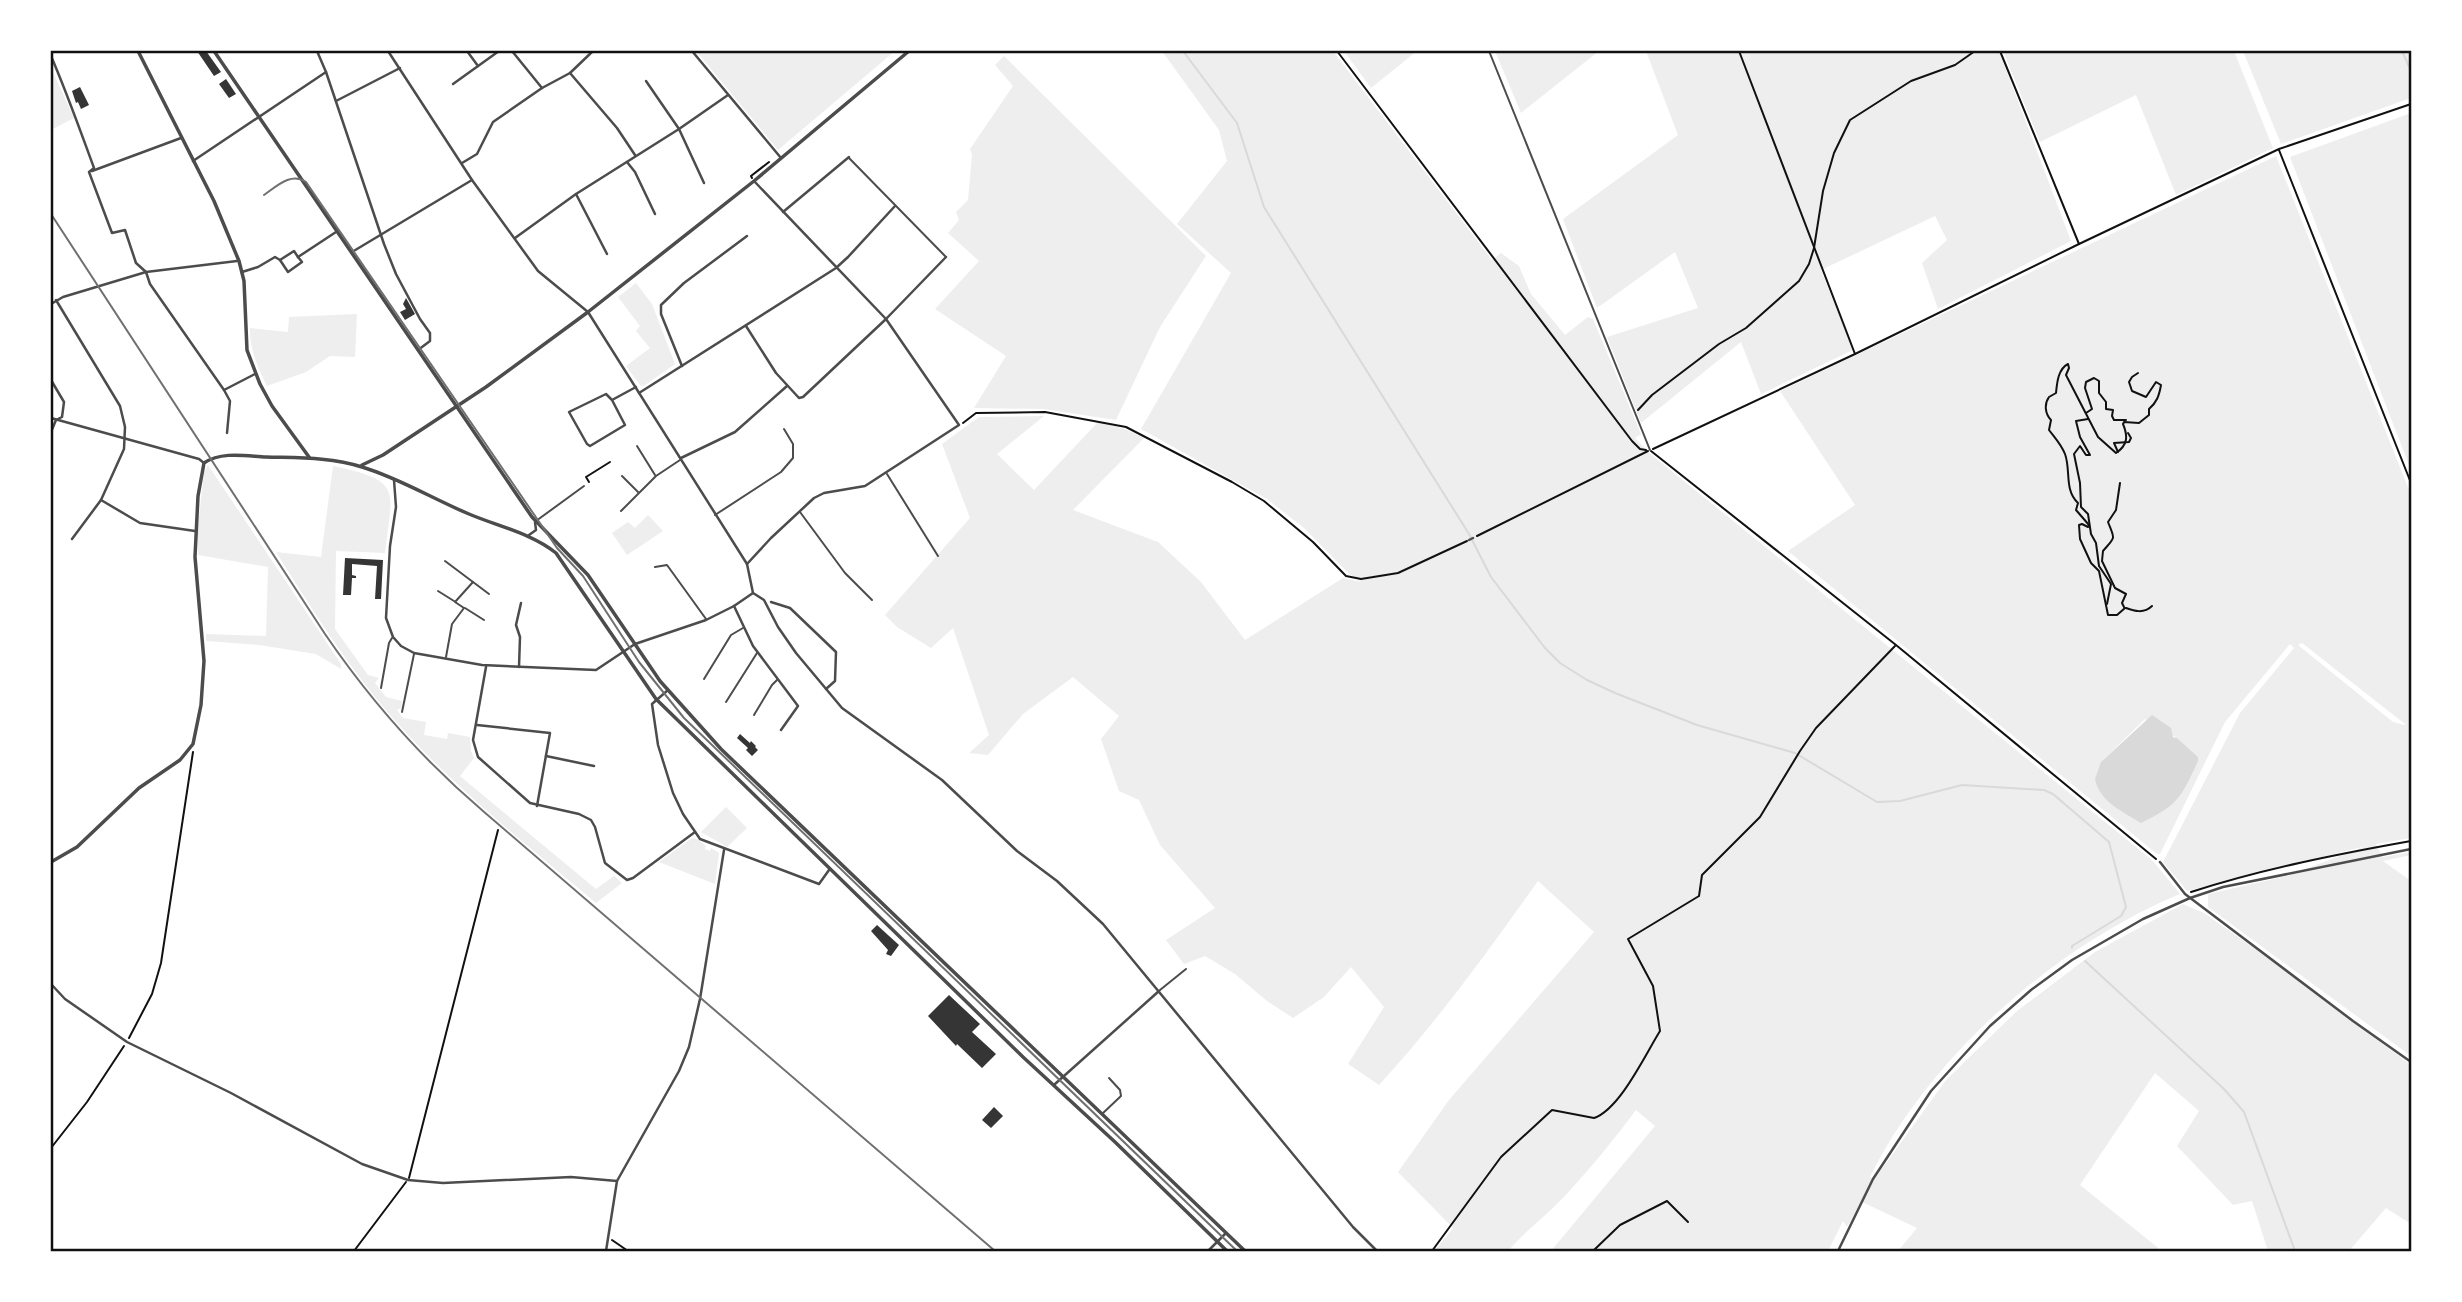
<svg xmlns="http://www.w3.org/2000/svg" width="2462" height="1302" viewBox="0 0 2462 1302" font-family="Manrope,sans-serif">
<rect width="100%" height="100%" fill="#fff"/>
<g fill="#eee" fill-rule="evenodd">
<path d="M696,51H895L778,150Z"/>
<path d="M1162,51H1333L1492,260L1501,253L1519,266L1531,294L1565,335L1588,317L1593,319L1641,434L1635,438L1648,452L2152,860L2180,894C2055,946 1930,1056 1870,1177L1874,1180L1946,1080L2017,1011L2095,952L2183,904L2204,913L2258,951L2411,1065V1224L2386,1208L2349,1251H2268L2252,1201L2233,1205L2177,1146L2199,1111L2155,1073L2080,1185L2162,1251H1898L1917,1228L1862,1202L1871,1184L1847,1227L1843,1221L1828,1251H1551L1655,1126L1636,1110C1613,1141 1589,1170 1563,1198C1545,1217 1525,1231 1508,1251L1436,1249L1453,1228L1398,1172L1449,1100L1594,932L1538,881C1488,951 1438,1021 1379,1085L1348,1064L1384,1007L1351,967L1324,997L1293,1018L1267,1001L1235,974L1205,956L1184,964L1166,940L1215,908L1160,845L1139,800L1119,791L1101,739L1119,716L1073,677L1023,714L988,755L969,753L989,735L953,628L931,648L897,627L885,615L970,518L942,444L979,417L1044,416L997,454L1034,490L1098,422L1125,429L1144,438L1073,510L1158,542L1201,582L1245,640L1343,578L1361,582L1347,572L1304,528L1267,499L1141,429L1231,273L1177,224L1227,161L1219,130Z"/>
<path d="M1344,51H1417L1371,88Z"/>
<path d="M1495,51H1599L1521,113Z"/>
<path d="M1646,51H1999L2071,241L1938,309L1922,263L1947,240L1935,216L1821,270L1853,350L1761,394L1741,342L1641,423L1607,337L1698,308L1675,252L1597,308L1563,219L1678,135Z"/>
<path d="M2003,51H2234L2273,148L2176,195L2136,95L2040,142Z"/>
<path d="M2243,51H2411V98L2281,144Z"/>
<path d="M1004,56L1206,256L1160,327L1116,420L1044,409L974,408L1006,356L935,309L979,261L948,233L959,220L956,212L968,200L972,155L970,149L1013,86L995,65Z"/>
<path d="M52,70L74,118L51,130V71Z"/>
<path d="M2411,113V465H2409L2290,157Z"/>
<path d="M2276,156L2411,495V838L2376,844L2383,857L2411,852V855L2383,861L2411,881V1056L2208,907V894L2287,876L2366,846L2187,891L2163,862L2240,713L2294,648L2290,644L2225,722L2160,854H2157L1788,551L1855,505L1780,391ZM2302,643L2405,724V725L2393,722L2298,645ZM2145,719L2177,738L2198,757V761L2101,762Z"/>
<path d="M636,283L652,304L675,364L645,385L641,386L626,366L650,348L636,331L640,326L618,297Z"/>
<path d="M357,314L355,357L330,356L306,372L267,386C258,368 249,348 250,328L288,332L289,317Z"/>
<path d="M208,465L341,664V669L316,654L259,645L206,641V634L266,636L268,567L198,555V527L204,472Z"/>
<path d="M333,466C404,481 392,489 385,553L336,551L335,629L368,675L379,678L375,683L386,697L402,701L401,708L397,710L403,718L426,722L424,735L447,739L448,733L470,737L471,751L474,758L460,776L596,889L614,876L622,883L596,903C528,846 458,791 399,725C351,672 314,612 276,552L321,557Z"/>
<path d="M648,515L663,531L627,555L612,533L628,522L635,528Z"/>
<path d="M726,807L747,828L727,847L701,832Z"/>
<path d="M692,838L697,839L706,846L705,849L710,851L711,848L719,853L715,884L659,862Z"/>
</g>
<path fill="#d9d9d9" d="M2152,715L2171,728L2173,737L2177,738L2198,757V761C2181,798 2178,805 2141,823C2123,812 2099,801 2095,779L2101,762Z"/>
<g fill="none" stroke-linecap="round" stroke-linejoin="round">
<g stroke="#d9d9d9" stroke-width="2">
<path d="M1183,51L1237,123L1264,207L1469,534L1491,577L1545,648L1560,663L1587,680L1615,693L1697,725L1795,753L1877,802L1900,801L1962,785L2044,790L2053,794L2109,842L2126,907L2121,916L2072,946V948"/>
<path d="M2402,51L2411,71"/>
<path d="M2085,961L2224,1089L2244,1112L2295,1251"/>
</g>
</g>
<g fill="#353535">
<path d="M197,51H206L221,72L214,76Z"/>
<path d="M226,79L236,94L229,98L219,84Z"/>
<path d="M80,87L89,105L81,109L78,102L76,103L72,91Z"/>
<path d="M406,298L415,314L405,320L400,312L406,309L403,304Z"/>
<path d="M345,558L383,560L381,599H375L377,566L352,564V575L356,576V578H352L351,595H343Z"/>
<path d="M740,734L750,743L751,741L756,746L755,747L758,750L752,756L746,750L748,748L737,738Z"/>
<path d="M877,925L899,945L891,956L886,954L888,950L871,931Z"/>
<path d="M949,995L980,1024L972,1032L996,1054L982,1068L957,1044L956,1046L928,1016Z"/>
<path d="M994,1107L1003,1116L991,1128L982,1120Z"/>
</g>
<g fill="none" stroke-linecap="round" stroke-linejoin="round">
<g stroke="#111" stroke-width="2">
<path d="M1337,51L1632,441L1640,449L1646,450"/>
<path d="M1739,51L1855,354"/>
<path d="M2000,51L2079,244"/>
<path d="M2279,150L2411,483"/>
<path d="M752,178L751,176L769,162"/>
<path d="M1638,410L1652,395L1719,344L1746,328L1799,281L1809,264L1814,248L1823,191L1834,153L1850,120L1911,81L1955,65L1975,51"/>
<path d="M2086,413L2092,409L2085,388L2086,382L2094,378L2099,381V393L2106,402V409L2113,410L2112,416L2114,420H2126"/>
<path d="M2088,419L2076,421L2080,437L2090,455H2086L2080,446L2074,454L2080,483L2081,507L2088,514L2091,534L2096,543L2099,566L2111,584L2107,604"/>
<path d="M963,423L976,413L1045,412L1126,427L1232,482L1264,501L1313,542L1346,576L1361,579L1398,573L1467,541"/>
<path d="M1653,449L1855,354L2079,244L2279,149L2411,104"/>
<path d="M1651,451L1896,645L2156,859"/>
<path d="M2118,452L2114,443L2129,442L2131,438L2128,433"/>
<path d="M589,482L586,477L610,462"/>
<path d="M2120,483L2116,510L2108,522C2115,540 2116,536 2103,551L2102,561L2115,588L2126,594L2122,603L2124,607"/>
<path d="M1477,536L1648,451"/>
<path d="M2125,608L2117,615H2108L2099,571L2091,563L2080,539L2079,525L2082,524L2088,527L2089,525L2076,510L2078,503C2064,490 2071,470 2065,454C2061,444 2055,438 2049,430L2051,420C2045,414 2044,404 2049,397L2056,393C2057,383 2058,369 2068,364L2069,368L2066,375L2098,437L2116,453C2128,445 2128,436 2123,424L2124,422L2139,423L2149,415V409C2157,402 2159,396 2161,385L2156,382L2146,397L2132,391L2129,382L2132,377L2138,373"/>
<path d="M2126,608C2134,611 2144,614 2152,606"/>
<path d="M2191,892C2262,869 2338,854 2411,841"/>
<path d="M129,1038L152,994L161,963L193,752"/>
<path d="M51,1148L87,1102L124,1046"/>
<path d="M409,1178L498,830"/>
<path d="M612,1240L628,1251"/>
<path d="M354,1251L406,1182"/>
<path d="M1432,1251L1501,1157L1552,1110L1594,1118C1620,1109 1645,1055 1660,1031L1653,986L1628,939L1699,896L1702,875L1760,817L1800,751L1816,728L1895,646"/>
<path d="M1593,1251L1620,1225L1667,1201L1688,1222"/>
</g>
<g stroke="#4c4c4c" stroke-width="2">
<path d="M1489,51L1650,450"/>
<path d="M849,158L945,256"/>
<path d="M637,446L655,475"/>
<path d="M887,474L938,556"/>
<path d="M622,476L638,492"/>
<path d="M621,511L656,476L680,460"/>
<path d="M800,512L845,573L872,600"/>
<path d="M715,515L781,472L793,458V444L784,429"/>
<path d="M536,521L584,486"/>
<path d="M445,561L489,594"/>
<path d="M655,567L667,565L706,619"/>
<path d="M438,591L454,601"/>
<path d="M465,608L484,620"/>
<path d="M446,657L452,624L464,608L455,602L473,582"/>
<path d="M704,679L731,635L743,628"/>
<path d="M381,688L389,643L392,638"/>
<path d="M726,702L757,653"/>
<path d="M402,712L414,654"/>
<path d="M754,715L772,685L777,680"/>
<path d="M1160,990L1186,969"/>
<path d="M1102,1114L1121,1096L1120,1090L1109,1078"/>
</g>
<g stroke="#4c4c4c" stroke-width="2.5">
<path d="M317,51L326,72L384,244L396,274L420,319L430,333V341L418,350"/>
<path d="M388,51L472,180L538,271L588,312L747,564L753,593L764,600L778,627L796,653L842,708L942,780L1017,851L1057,881L1103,924L1353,1227L1377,1251"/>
<path d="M467,51L478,66"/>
<path d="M512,51L542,88"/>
<path d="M692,51L781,158"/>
<path d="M51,56C67,93 80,130 94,168L89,172L112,233L125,230L136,263L146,272L150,284L224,390L230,401L227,433"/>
<path d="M570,73L617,128L635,155"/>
<path d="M646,81L679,129L704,183"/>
<path d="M453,84L499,51"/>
<path d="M336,101L400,68"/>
<path d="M193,161L326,72"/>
<path d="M627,162L635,172L655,214"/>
<path d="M462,163L477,154L493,122L542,88L570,73L593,51"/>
<path d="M92,171L181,138"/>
<path d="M576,194L607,254"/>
<path d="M783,212L849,157"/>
<path d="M515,238L576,194L679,129L728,95"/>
<path d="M352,252L472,180"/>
<path d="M298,257L336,232"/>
<path d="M280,260L288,272L302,262L298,257"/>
<path d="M242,272L258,267L275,257L280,260L294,251L298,257"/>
<path d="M56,300L120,406L125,427L124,449L101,500L72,539"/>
<path d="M51,304L63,297L146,272L237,261"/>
<path d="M746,326L776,373L799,398L803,397L886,319L946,257"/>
<path d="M682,366L661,314V305L684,283L747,236"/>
<path d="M51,380L64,402L62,417L56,420L51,432"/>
<path d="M224,390L255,374"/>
<path d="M639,393L836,268L848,257L895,206"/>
<path d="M612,400L625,425L590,446L587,444L569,412L606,394L612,400L636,387"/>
<path d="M51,418L199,459L204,463"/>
<path d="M681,458L735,432L787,386"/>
<path d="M394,480L396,507L390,546L386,618L393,637L401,646L414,653L482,665L596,670L635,644L706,620L734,606L753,593"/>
<path d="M101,500L140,523L195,531"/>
<path d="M529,535L536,530L535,522"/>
<path d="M1469,540L1473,538"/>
<path d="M747,564L771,538L814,498L824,493L865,486L959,425L886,319L754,181"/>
<path d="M771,602L790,608L836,652L835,681L826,689"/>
<path d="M734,606L753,646L798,706L781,730"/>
<path d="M486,667L473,740L478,757L530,803L579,814L591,820L595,827L605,863L627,880L633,878L695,832"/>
<path d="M519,667L520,637L516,625L521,603"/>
<path d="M668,690L652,704L658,745L673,793L683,814L700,839L819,884L829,870"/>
<path d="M477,725L550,733L537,806"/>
<path d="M546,756L594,766"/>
<path d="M2160,862L2185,894L2353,1021L2411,1062"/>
<path d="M51,984L65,999L127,1042L231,1093L362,1164L408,1180L443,1183L571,1177L617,1181"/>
<path d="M1055,1084L1159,991"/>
<path d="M606,1251L617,1181L679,1071L689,1047L700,999L724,850"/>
<path d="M1208,1251L1226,1233"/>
<path d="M1838,1251L1873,1179L1931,1091L1990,1026L2031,990L2072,960L2143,919L2190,898L2223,887L2411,849"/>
</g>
<g stroke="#4c4c4c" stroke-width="3.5">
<path d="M138,51L214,201L239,261L244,281L247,350L260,384L272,406L309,457"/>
<path d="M214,51L532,517L588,575L660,681L721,749L1245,1251"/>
<path d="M362,465L383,455L486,387L588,312L754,181L909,51"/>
<path d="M51,862L77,847L139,788L180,760L193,744L201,705L204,661L195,557L198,496L204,463C222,451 246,456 266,457C298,458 331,457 362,467C399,478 433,499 469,514C497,526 531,533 556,553L656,699L1023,1057L1115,1142L1227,1251"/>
</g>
<path stroke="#707070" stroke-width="2" d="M264,195C277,186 291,172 306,182L557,548L583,576L639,662L684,718L1237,1251"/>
<path stroke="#707070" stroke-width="2" d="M51,214L325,634C370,700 422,759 483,811L995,1251"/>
</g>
<rect width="2462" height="1302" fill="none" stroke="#ffffff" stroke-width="105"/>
<rect x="52" y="52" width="2358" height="1198" fill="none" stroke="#111" stroke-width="2.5"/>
</svg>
